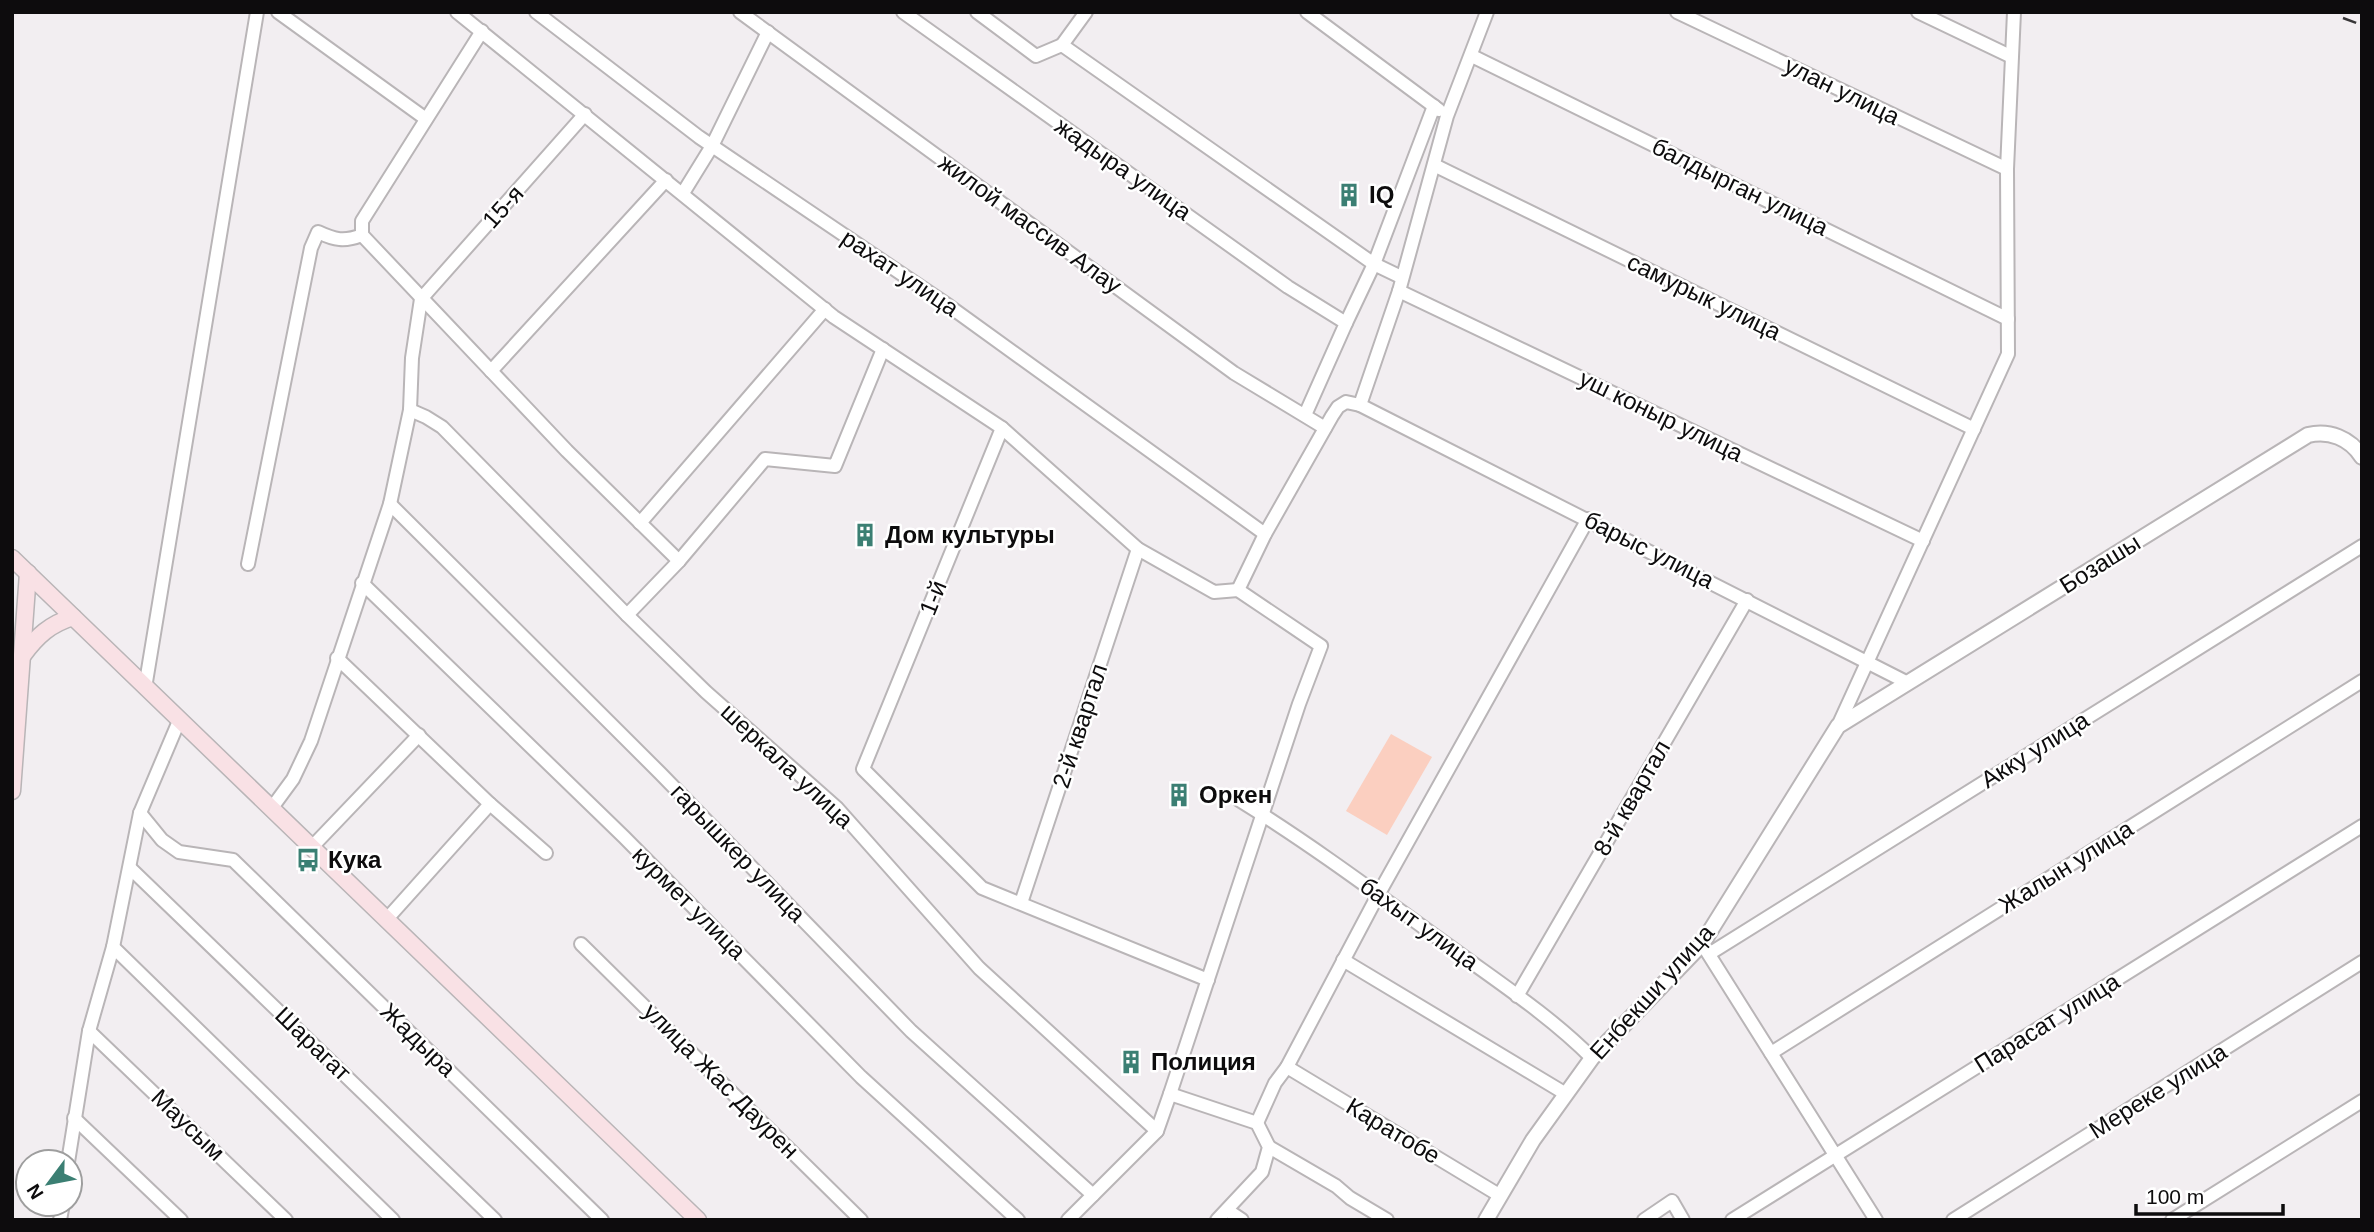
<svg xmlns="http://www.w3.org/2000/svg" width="2374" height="1232" viewBox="0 0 2374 1232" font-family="Arial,sans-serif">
<rect width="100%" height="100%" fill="#f2eef1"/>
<path fill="#fbcfc0" d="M1391,734L1432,757L1387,835L1346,811Z"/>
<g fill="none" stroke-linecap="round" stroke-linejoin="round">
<g stroke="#b9b5b7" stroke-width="16">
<g id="minor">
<path d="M278,12L426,119"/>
<path d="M457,12L834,317L1002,428L1138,549L1214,592L1238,590"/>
<path d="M536,12L699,137L949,306L1265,534"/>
<path d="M740,12L1234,373L1325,428"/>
<path d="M903,12L1288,287L1346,323L1305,415"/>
<path d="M977,12L1036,56L1062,45L1374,264L1401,277"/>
<path d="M1307,12L1439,110"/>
<path d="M1487,12L1447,116L1399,291L1360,405L1908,683"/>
<path d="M1677,12L2007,169"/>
<path d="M1918,12L2010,56"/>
<path d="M482,31L362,221V235L567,451L679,561"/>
<path d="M1062,45L1086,12"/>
<path d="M1472,56L2008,319"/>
<path d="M1434,165L1974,429"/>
<path d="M683,193L712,146L768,32"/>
<path d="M1399,291L1923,541"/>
<path d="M421,299L585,114"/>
<path d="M1346,323L1374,264L1434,106"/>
<path d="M491,371L666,180"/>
<path d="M410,410L426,417L442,427L627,615L706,692L837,808L979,968L1157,1131"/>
<path d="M1002,428L863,769L982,888L1208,980"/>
<path d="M390,504L660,773L911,1031L1093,1195"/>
<path d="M640,523L825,309"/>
<path d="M248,564L311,248L318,232C335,240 344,242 362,235"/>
<path d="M362,583L624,837L861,1077L1018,1220"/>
<path d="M627,615L679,561L765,459L835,466L883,349"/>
<path d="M337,658L490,804L546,853"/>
<path d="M145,688L257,12"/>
<path d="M1838,726L2008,354L2007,169L2014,12"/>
<path d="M1239,800C1312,845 1380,896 1449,946C1498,982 1549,1015 1592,1058"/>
<path d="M271,809L293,779L311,741L390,504L410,410L412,358L421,299"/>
<path d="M140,813L162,840L179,852L233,860L602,1220"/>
<path d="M311,848L419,735"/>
<path d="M130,868L495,1220"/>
<path d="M1021,903L1138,549"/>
<path d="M386,920L490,804"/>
<path d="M581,944L861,1220"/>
<path d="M113,947L393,1220"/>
<path d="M1706,950L1876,1220"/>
<path d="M1709,954L2362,546"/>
<path d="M1343,960L1566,1094"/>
<path d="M1517,996L1747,600"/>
<path d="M89,1031L286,1220"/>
<path d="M1771,1053L2362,681"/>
<path d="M1287,1067L1499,1195"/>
<path d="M1170,1094L1299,704L1321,646L1238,590L1265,534L1332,416L1338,407L1346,402L1360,405"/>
<path d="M74,1118L181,1220"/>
<path d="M1257,1123L1275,1083L1287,1067L1378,895L1588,519"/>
<path d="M1269,1147L1336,1186L1350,1198L1387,1220"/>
<path d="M68,1162L89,1031L113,947L140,813L179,721"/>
<path d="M1227,1210L1242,1220"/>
<path d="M60,1220L63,1204"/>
<path d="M1068,1220L1157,1131L1170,1094L1257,1123L1269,1147L1262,1172L1217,1220"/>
<path d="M1644,1220L1672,1201L1683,1220"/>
<path d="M1732,1220L2362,826"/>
<path d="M1953,1220L2362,962"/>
<path d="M2172,1220L2362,1101"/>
</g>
</g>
<g stroke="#b9b5b7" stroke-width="18">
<path id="tertiary" d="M1486,1220L1533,1140L1592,1058L1702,944L1838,726L2308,435C2329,430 2350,438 2362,457"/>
</g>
<g stroke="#b9b5b7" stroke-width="19">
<g id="secondary">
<path d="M12,558L698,1220"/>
<path d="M23,655C37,636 50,624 73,617"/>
<path d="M12,791L28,573"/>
</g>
</g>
<use href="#minor" stroke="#fff" stroke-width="12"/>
<use href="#tertiary" stroke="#fff" stroke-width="14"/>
<use href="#secondary" stroke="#f9e1e5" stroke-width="16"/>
<path stroke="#373537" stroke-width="2.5" stroke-dasharray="14 7" stroke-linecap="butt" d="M2343,18L2362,25"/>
</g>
<defs>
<g id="building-bare" transform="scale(1.89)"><path d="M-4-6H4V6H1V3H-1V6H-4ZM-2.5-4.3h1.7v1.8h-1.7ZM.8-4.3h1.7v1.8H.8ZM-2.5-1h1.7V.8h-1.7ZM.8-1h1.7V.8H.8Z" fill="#3b7f73" stroke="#fff" stroke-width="2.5" paint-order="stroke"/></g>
<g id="bus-bare" transform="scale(1.89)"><path d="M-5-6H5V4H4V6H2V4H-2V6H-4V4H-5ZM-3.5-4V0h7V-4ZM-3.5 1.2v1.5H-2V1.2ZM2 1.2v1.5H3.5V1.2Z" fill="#3b7f73" stroke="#fff" stroke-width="2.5" paint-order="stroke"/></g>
</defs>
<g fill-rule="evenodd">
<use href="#building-bare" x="1349" y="195"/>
<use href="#building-bare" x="865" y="535"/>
<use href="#building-bare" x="1179" y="795"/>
<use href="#bus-bare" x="308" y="860"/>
<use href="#building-bare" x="1131" y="1062"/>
</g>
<g text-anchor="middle" stroke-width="5" stroke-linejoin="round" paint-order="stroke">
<g font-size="24" fill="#0d0c0d" stroke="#fff">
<text transform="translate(1842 91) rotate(26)" y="8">улан улица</text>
<text transform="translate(1123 169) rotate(35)" y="8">жадыра улица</text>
<text transform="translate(1740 187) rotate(26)" y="8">балдырган улица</text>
<text transform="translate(503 207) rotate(-48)" y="8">15-я</text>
<text transform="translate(1030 224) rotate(36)" y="8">жилой массив Алау</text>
<text transform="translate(900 273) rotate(34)" y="8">рахат улица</text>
<text transform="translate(1704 297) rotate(26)" y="8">самурык улица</text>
<text transform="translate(1661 416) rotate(26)" y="8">уш коныр улица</text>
<text transform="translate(1649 550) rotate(27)" y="8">барыс улица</text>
<text transform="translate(2100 564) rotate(-32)" y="8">Бозашы</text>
<text transform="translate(933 598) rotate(-68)" y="8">1-й</text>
<text transform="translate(1080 726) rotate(-72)" y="8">2-й квартал</text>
<text transform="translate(2035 750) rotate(-32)" y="8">Акку улица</text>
<text transform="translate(787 766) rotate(43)" y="8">шеркала улица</text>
<text transform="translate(1632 798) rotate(-60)" y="8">8-й квартал</text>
<text transform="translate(738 853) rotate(46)" y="8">гарышкер улица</text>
<text transform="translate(2066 867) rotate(-32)" y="8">Жалын улица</text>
<text transform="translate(689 903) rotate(45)" y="8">курмет улица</text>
<text transform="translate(1419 924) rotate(36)" y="8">бахыт улица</text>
<text transform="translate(1652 992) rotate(-48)" y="8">Енбекши улица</text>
<text transform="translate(2047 1023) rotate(-32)" y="8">Парасат улица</text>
<text transform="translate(418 1040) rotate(44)" y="8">Жадыра</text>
<text transform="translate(313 1044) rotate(44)" y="8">Шарагат</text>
<text transform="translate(721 1081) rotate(45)" y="8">улица Жас Даурен</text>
<text transform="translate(2158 1091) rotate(-32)" y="8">Мереке улица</text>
<text transform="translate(188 1125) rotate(44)" y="8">Маусым</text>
<text transform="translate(1393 1131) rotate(31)" y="8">Каратобе</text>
</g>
<g font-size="24" font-weight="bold" fill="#0d0c0d" stroke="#fff" text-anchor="start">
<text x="1369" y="203">IQ</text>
<text x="885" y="543">Дом культуры</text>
<text x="1199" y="803">Оркен</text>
<text x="328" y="868">Кука</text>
<text x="1151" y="1070">Полиция</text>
</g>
</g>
<rect width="2374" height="1232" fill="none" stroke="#0d0c0d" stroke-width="28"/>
<g transform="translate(49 1183) rotate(238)"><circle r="33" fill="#ffffff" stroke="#9e9e9e" stroke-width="2"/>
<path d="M0-5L12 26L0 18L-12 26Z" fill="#3b7f73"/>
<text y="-10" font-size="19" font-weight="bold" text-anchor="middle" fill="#0d0c0d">N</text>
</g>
<path d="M2136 1204v10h147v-10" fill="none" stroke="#0d0c0d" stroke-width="3.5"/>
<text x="2146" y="1204" font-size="21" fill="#0d0c0d" stroke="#ffffff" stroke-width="5" paint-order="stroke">100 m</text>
</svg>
